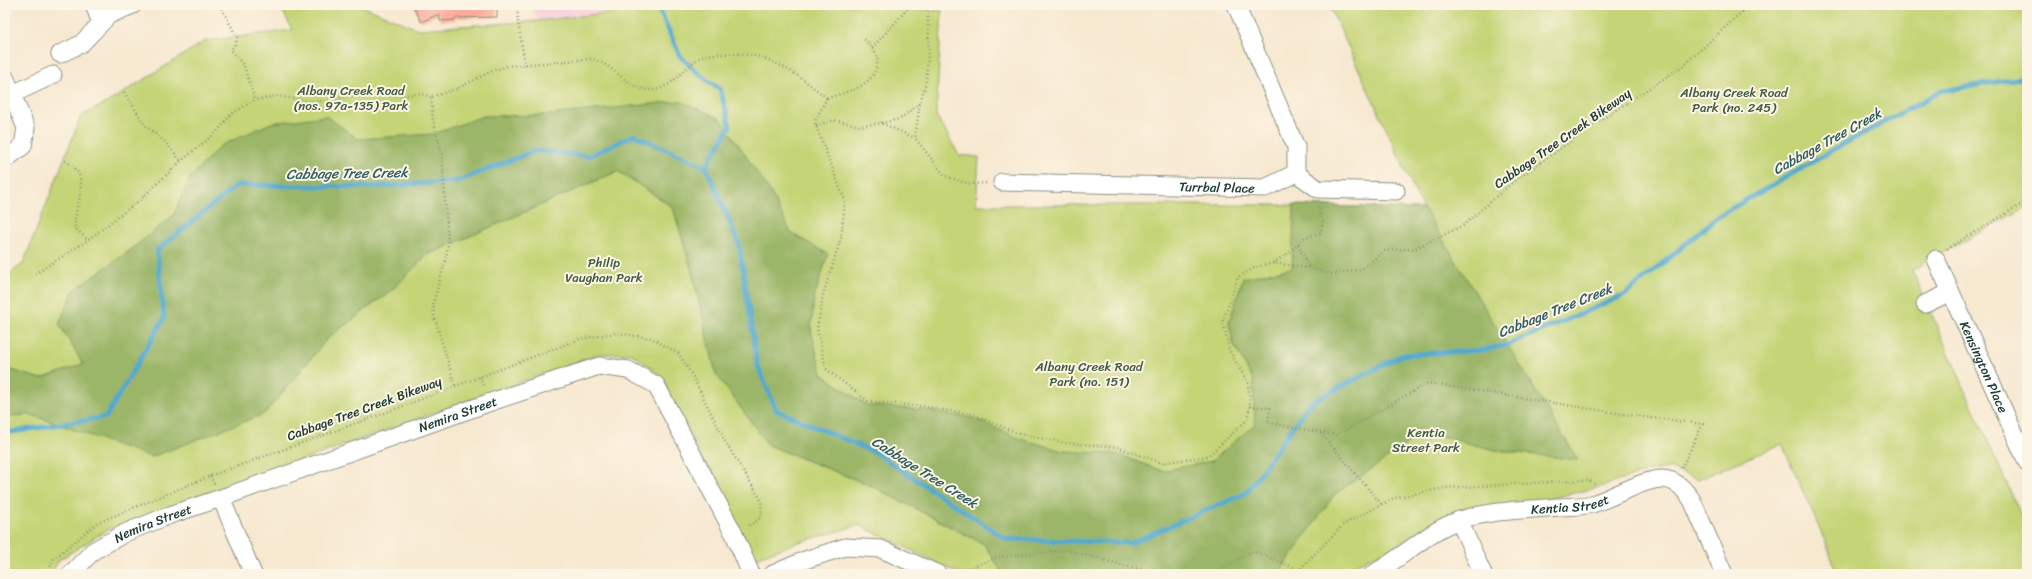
<svg xmlns="http://www.w3.org/2000/svg" width="2032" height="579" viewBox="0 0 2032 579" font-family="Sriracha,sans-serif">
<rect width="100%" height="100%" fill="#fcf5e5"/>
<filter id="ink" filterUnits="userSpaceOnUse"><feTurbulence type="fractalNoise" baseFrequency=".025" numOctaves="2"/><feDisplacementMap in="SourceGraphic" scale="8" xChannelSelector="R" yChannelSelector="G"/><feConvolveMatrix kernelMatrix="1 2 1 2 8 2 1 2 1" color-interpolation-filters="sRGB"/></filter>
<filter id="wash" filterUnits="userSpaceOnUse"><feTurbulence type="fractalNoise" baseFrequency=".012" numOctaves="4" result="noise"/><feDisplacementMap in="SourceGraphic" scale="16" xChannelSelector="R" yChannelSelector="G"/><feGaussianBlur stdDeviation="0.9" result="paint"/><feColorMatrix in="noise" values="0 0 0 0 0 0 0 0 0 0 0 0 0 0 0 0 0 1.4 0 .05"/><feComposite in="paint" operator="in"/></filter>
<g filter="url(#wash)">
<rect width="100%" height="100%" fill="#f7e8d0"/>
<path fill="#f6cfd9" d="M531,5H657L658,7L538,21Z"/>
<path fill="#c4d476" stroke="#728855" d="M280,5H359L418,29L538,21L675,5H913L920,10L942,11L936,115L959,155L979,157L976,205H1294L1423,209L1329,5H2027V207L1912,270L2027,529V574H1837L1828,548L1782,444L1698,479L1669,468L1649,471L1600,487L1444,523L1336,574H1266L776,410L739,244L634,135L458,181L264,414L329,337L392,290L427,255L618,171L673,207L691,268L768,445L872,486L984,544L1003,574H960L859,525L796,543L754,559L659,374L632,354H599L107,530L59,560L51,574H5V277L23,264L81,116L110,101L205,41L292,30Z"/>
<path fill="#9bb667" stroke="#5d7a4e" d="M680,101L721,119L771,193L791,233L828,254L814,298L811,331L822,374L866,405L923,410L973,418L1021,439L1063,451L1117,454L1162,471L1212,461L1255,424L1253,380L1233,343L1229,322L1243,278L1292,268L1294,205L1424,209L1578,460L1495,450L1425,432L1335,494L1278,574H1003L984,544L872,486L768,445L716,374L691,268L673,207L618,171L427,255L392,290L329,337L264,414L151,457L32,415L5,416V368L41,379L83,364L59,324L74,290L129,251L173,216L190,178L220,146L271,123L326,116L358,139L433,134L484,116L549,115Z"/>
<g fill="none" stroke-linecap="round" stroke-linejoin="round">
<g stroke="#52a9ce" stroke-width="5">
<path d="M657,5L680,56L701,76L720,89L730,126L706,167"/>
<path d="M5,433L106,417L164,318L157,250L237,185L372,187L458,181L534,151L589,156L634,135L706,167L739,244L757,364L776,410L876,453L1006,539L1131,543L1246,493L1310,403L1402,355L1484,350L1507,345L1625,295L1720,215L1842,145L1941,91L2027,77"/>
</g>
</g>
<g id="blocks">
<path fill="#fba796" d="M413,5H497V17L455,18V20L440,21L439,14L421,22Z"/>
</g>
</g>
<g filter="url(#ink)">
<use href="#blocks" fill-opacity="0" stroke="#8b9282" stroke-width="1"/>
<g fill="none" stroke-linecap="round" stroke-linejoin="round">
<g stroke="#8b9282" stroke-width="19">
<g id="street">
<path d="M94,5L101,23"/>
<path d="M60,54L81,44L109,15L133,5"/>
<path d="M5,77L26,128L23,146L10,156L5,158"/>
<path d="M13,94L53,75"/>
<path d="M1296,173L1318,189L1396,191"/>
<path id="s1" d="M1002,182L1265,188L1296,173V147L1236,5"/>
<path id="s2" d="M1936,259L2027,462"/>
<path d="M1925,304L1951,292"/>
<path d="M221,498L253,574"/>
<path d="M1459,520L1483,574"/>
<path id="s3" d="M71,574L93,551L127,532L170,515L221,498L488,403L599,366L628,370L656,385L734,534L751,574"/>
<path d="M773,574L805,560L845,547L881,549L938,574"/>
<path id="s4" d="M1373,574C1403,558 1427,531 1460,520C1492,510 1526,510 1559,507C1570,506 1582,507 1592,504C1613,498 1641,480 1661,479C1676,479 1684,489 1692,500L1724,574"/>
</g>
</g>
<g stroke="#8b9282" stroke-width="2.5" stroke-dasharray="1 3" stroke-linecap="butt">
<path d="M220,5L237,37L236,43L231,50L244,66L255,100"/>
<path d="M517,5L518,22L525,65"/>
<path d="M927,5L929,42L926,82L920,103L915,138L945,176L970,184L986,183"/>
<path d="M872,48L911,5"/>
<path d="M124,92L145,125L166,143L181,161"/>
<path d="M827,98L815,121L816,126L845,201L841,238L823,295L817,329L826,369L868,401L919,406L973,414L1019,434L1066,443L1117,447L1162,463L1208,456L1247,420L1250,406L1248,383L1229,350L1223,321L1238,277L1256,267L1273,263L1309,268L1331,274L1362,269L1386,250L1414,249L1464,225L1513,182L1596,123L1683,66L1744,10L1752,5"/>
<path d="M827,98C844,93 870,88 876,68C877,64 878,60 877,56C874,49 868,43 863,38"/>
<path d="M881,123L900,119L920,103"/>
<path d="M816,126L834,120L860,126L881,123L915,138"/>
<path d="M65,161C95,178 73,203 75,228L88,240"/>
<path d="M1298,244L1309,268"/>
<path d="M1947,249L2027,201"/>
<path d="M1273,263L1290,252L1304,238L1320,233L1323,223L1318,205"/>
<path d="M35,274L88,240L141,199L181,161L217,132L231,114L255,100L278,96L303,101H327L367,92L402,96L420,93L431,97"/>
<path d="M480,377L484,388"/>
<path d="M455,385L434,316L433,303L446,259L448,243L442,154L433,120L431,97L456,89L494,70L508,66L590,59C613,62 629,92 653,90C670,89 683,70 695,61C704,54 713,54 724,54C769,51 793,72 827,98"/>
<path d="M1250,406L1270,408L1268,423L1337,435L1428,383L1636,416L1703,424L1681,469"/>
<path d="M1321,433L1382,505"/>
<path d="M210,476L214,484"/>
<path d="M47,574L54,559L97,523L210,476L382,414L580,339L615,333L651,338L678,353L692,375L726,443L761,500L762,513L758,520L748,526"/>
<path d="M954,574L998,557L1067,550L1133,568L1187,574"/>
<path d="M1214,574L1253,551L1309,574"/>
<path d="M1295,574L1344,524L1394,498L1444,488L1589,480L1596,485"/>
</g>
<use href="#street" stroke="#fff" stroke-width="17"/>
</g>
</g>
<g text-anchor="middle" stroke-width="4" stroke-linejoin="round" paint-order="stroke">
<g font-size="13" fill="#405b41" stroke="#fcf5e5">
<text x="351" y="95">Albany Creek Road<tspan x="351" dy="15">(nos. 97a-135) Park</tspan></text>
<text x="1734" y="97">Albany Creek Road<tspan x="1734" dy="15">Park (no. 245)</tspan></text>
<text x="604" y="267">Philip<tspan x="604" dy="15">Vaughan Park</tspan></text>
<text x="1089" y="371">Albany Creek Road<tspan x="1089" dy="15">Park (no. 151)</tspan></text>
<text x="1426" y="437">Kentia<tspan x="1426" dy="15">Street Park</tspan></text>
</g>
<g font-size="13" fill="#1f3d34" stroke="#fcf5e5">
<text transform="translate(1562 138) rotate(-35)" y="5">Cabbage Tree Creek Bikeway</text>
<text dy="5" stroke="none"><textPath href="#s1" startOffset="215">Turrbal Place</textPath></text>
<text dy="5" stroke="none"><textPath href="#s2" startOffset="118">Kensington Place</textPath></text>
<text transform="translate(364 408) rotate(-20)" y="5">Cabbage Tree Creek Bikeway</text>
<text dy="5" stroke="none"><textPath href="#s3" startOffset="422">Nemira Street</textPath></text>
<text dy="5" stroke="none"><textPath href="#s4" startOffset="214">Kentia Street</textPath></text>
<text dy="5" stroke="none"><textPath href="#s3" startOffset="98">Nemira Street</textPath></text>
</g>
<g font-size="14" font-style="italic" fill="#2e5d62" stroke="#fcf5e5">
<text transform="translate(1827 141) rotate(-29)" y="5">Cabbage Tree Creek</text>
<text transform="translate(347 173) rotate(-1)" y="5">Cabbage Tree Creek</text>
<text transform="translate(1555 310) rotate(-22)" y="5">Cabbage Tree Creek</text>
<text transform="translate(925 472) rotate(32)" y="5">Cabbage Tree Creek</text>
</g>
</g>
<rect width="2032" height="579" fill="none" stroke="#fcf5e5" stroke-width="20"/>
</svg>
